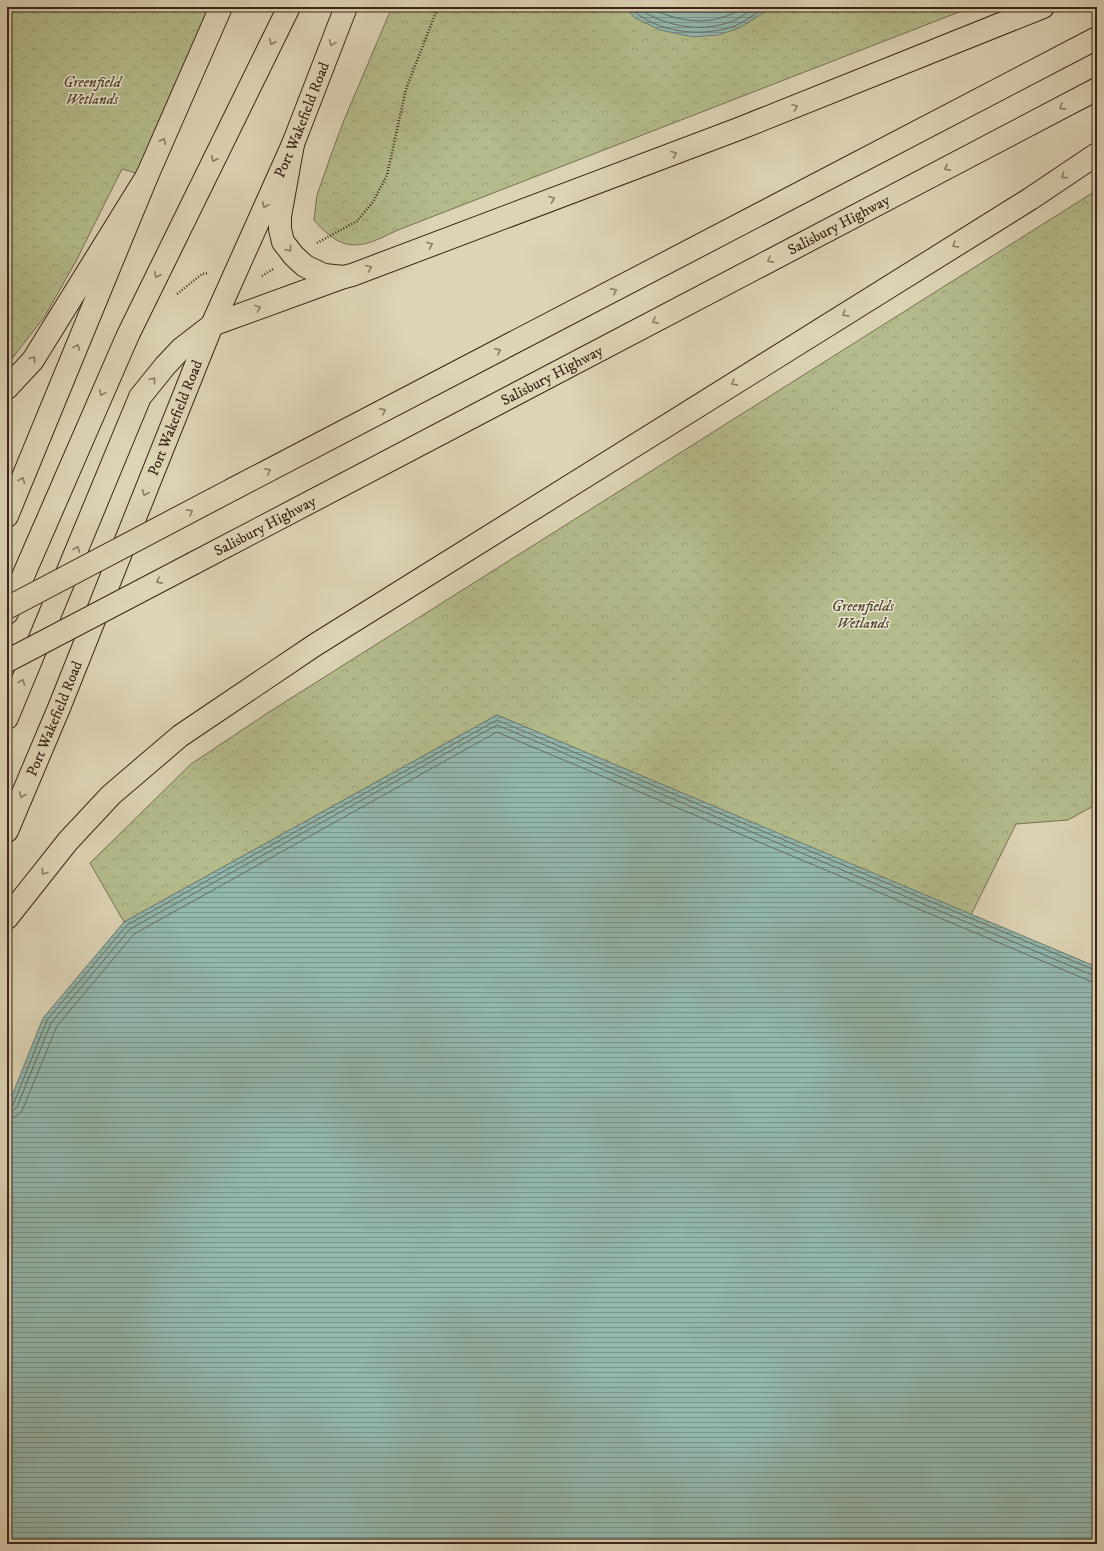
<svg xmlns="http://www.w3.org/2000/svg" width="1104" height="1551" viewBox="0 0 1104 1551" font-family="'IM FELL DW Pica',serif">
<defs>
<pattern id="park-crowns" width="20" height="18" patternUnits="userSpaceOnUse"><rect width="20" height="18" fill="#b4bc8c"/><path d="M2 6a3 3 0 1 1 6 0M12 15a3 3 0 1 1 6 0" fill="none" stroke="#9ca178"/></pattern>
<pattern id="water-rules" width="6" height="5" patternUnits="userSpaceOnUse"><rect width="6" height="5" fill="#93b8ae"/><path d="M0 2.5h6" fill="none" stroke="#79958d"/></pattern>
</defs>
<rect width="100%" height="100%" fill="#ddd4b6"/>
<filter id="stains"><feTurbulence type="fractalNoise" baseFrequency=".005" numOctaves="4"/><feColorMatrix values="0 0 0 0 .2 0 0 0 0 .09 0 0 0 0 .02 0 0 0 .5 -.17"/></filter>
<radialGradient id="worn" r=".72"><stop offset=".6" stop-color="#630" stop-opacity="0"/><stop offset="1" stop-color="#630" stop-opacity=".3"/></radialGradient>
<g fill="url(#park-crowns)" stroke="#787052">
<path d="M7,7H221L147,176L122,169L76,261L45,316L7,365Z"/>
<path d="M392,7H972L398,230C376,240 355,254 332,237C325,232 320,227 314,220L317,195L331,155L344,120Z"/>
<path d="M1097,190V804L1068,820L1016,824L971,915L497,715L124,922L90,863L191,764L269,712Z"/>
</g>
<g fill="url(#water-rules)" stroke="#707d72">
<path d="M625,7H773L739,28L718,35L693,37L660,30L635,18Z"/>
<path d="M497,715L1097,967V1544H7V1108L43,1018L124,922Z"/>
</g>
<g fill="none" stroke-linecap="round" stroke-linejoin="round">
<g stroke="#676e63" stroke-width="1">
<path d="M630,7C655,34 705,38 737,25C747,20 756,13 766,7"/>
<path d="M637,7C642,12 649,15 656,18C681,29 710,31 735,20C742,17 749,11 756,7"/>
<path d="M647,7C682,23 711,28 745,7"/>
<path d="M7,1107L13,1105L47,1020L127,925L497,720L1097,971"/>
<path d="M7,1112L13,1111L17,1107L51,1023L130,929L497,725L1092,975L1097,976"/>
<path d="M7,1118L15,1117L22,1111L57,1026L134,934L497,732L1090,981L1097,982"/>
</g>
<g stroke="#3b2518" stroke-width="24">
<g id="trunk">
<path d="M7,516L147,176L221,7"/>
<path id="s1" d="M7,831L59,708L212,325L293,144L346,7"/>
</g>
</g>
<g stroke="#3b2518" stroke-width="24">
<g id="motorway">
<path d="M293,144L280,216V229L283,242L294,256L305,266L324,275L344,277"/>
<path d="M7,388L33,360L147,176"/>
<path d="M233,489L1097,38"/>
<path id="s2" d="M194,563L1097,89"/>
<path d="M7,613L128,335L289,7"/>
<path d="M7,718L140,397L165,366L181,349L212,325L344,277L352,275L741,128L1043,7"/>
<path d="M7,918L68,841L111,795L180,736L315,645L1030,199L1097,154"/>
</g>
</g>
<g stroke="#3b2518" stroke-width="2.5" stroke-dasharray="1 2" stroke-linecap="butt">
<path d="M317,243L357,221L373,202L387,175L406,89L438,7"/>
<path d="M262,276L273,269"/>
<path d="M177,294L202,274L209,273"/>
</g>
<use href="#trunk" stroke="#ddd4b6" stroke-width="22"/>
<use href="#motorway" stroke="#ddd4b6" stroke-width="22"/>
<g stroke="#3b2518" stroke-width="24" stroke-linecap="butt">
<g id="motorway-bridge">
<path d="M7,608L233,489"/>
<path d="M7,661L194,563"/>
</g>
</g>
<use href="#motorway-bridge" stroke="#ddd4b6" stroke-width="22"/>
</g>
<defs><path id="oneway-chevron" d="M-2-3.5L2.5 0L-2 3.5" fill="none" stroke-width="1.6" stroke-linecap="round" stroke-linejoin="round"/></defs>
<g stroke="#8c7c67">
<use href="#oneway-chevron" transform="translate(272 42) rotate(116)"/>
<use href="#oneway-chevron" transform="translate(332 43) rotate(111)"/>
<use href="#oneway-chevron" transform="translate(795 107) rotate(-22)"/>
<use href="#oneway-chevron" transform="translate(1062 107) rotate(152)"/>
<use href="#oneway-chevron" transform="translate(163 141) rotate(-66)"/>
<use href="#oneway-chevron" transform="translate(674 154) rotate(-21)"/>
<use href="#oneway-chevron" transform="translate(214 159) rotate(116)"/>
<use href="#oneway-chevron" transform="translate(947 168) rotate(152)"/>
<use href="#oneway-chevron" transform="translate(1064 176) rotate(146)"/>
<use href="#oneway-chevron" transform="translate(552 199) rotate(-21)"/>
<use href="#oneway-chevron" transform="translate(265 205) rotate(114)"/>
<use href="#oneway-chevron" transform="translate(430 245) rotate(-21)"/>
<use href="#oneway-chevron" transform="translate(955 245) rotate(148)"/>
<use href="#oneway-chevron" transform="translate(289 249) rotate(52)"/>
<use href="#oneway-chevron" transform="translate(770 260) rotate(152)"/>
<use href="#oneway-chevron" transform="translate(369 268) rotate(-22)"/>
<use href="#oneway-chevron" transform="translate(157 275) rotate(116)"/>
<use href="#oneway-chevron" transform="translate(614 291) rotate(-27)"/>
<use href="#oneway-chevron" transform="translate(258 308) rotate(-20)"/>
<use href="#oneway-chevron" transform="translate(845 314) rotate(148)"/>
<use href="#oneway-chevron" transform="translate(655 321) rotate(152)"/>
<use href="#oneway-chevron" transform="translate(77 347) rotate(-68)"/>
<use href="#oneway-chevron" transform="translate(498 351) rotate(-27)"/>
<use href="#oneway-chevron" transform="translate(33 359) rotate(-54)"/>
<use href="#oneway-chevron" transform="translate(153 380) rotate(-52)"/>
<use href="#oneway-chevron" transform="translate(734 383) rotate(148)"/>
<use href="#oneway-chevron" transform="translate(102 393) rotate(114)"/>
<use href="#oneway-chevron" transform="translate(383 411) rotate(-27)"/>
<use href="#oneway-chevron" transform="translate(268 471) rotate(-27)"/>
<use href="#oneway-chevron" transform="translate(22 480) rotate(-68)"/>
<use href="#oneway-chevron" transform="translate(145 493) rotate(112)"/>
<use href="#oneway-chevron" transform="translate(190 512) rotate(-28)"/>
<use href="#oneway-chevron" transform="translate(77 549) rotate(-68)"/>
<use href="#oneway-chevron" transform="translate(159 581) rotate(152)"/>
<use href="#oneway-chevron" transform="translate(22 682) rotate(-68)"/>
<use href="#oneway-chevron" transform="translate(22 795) rotate(113)"/>
<use href="#oneway-chevron" transform="translate(44 872) rotate(128)"/>
</g>
<g text-anchor="middle" stroke-width="3" stroke-linejoin="round" paint-order="stroke">
<g font-size="15" font-style="italic" fill="#594b35" stroke="#e9e3d0">
<text x="92" y="87">Greenfield<tspan x="92" dy="17">Wetlands</tspan></text>
<text x="863" y="611">Greenfields<tspan x="863" dy="17">Wetlands</tspan></text>
</g>
<g font-size="15" fill="#3b2518" stroke="#e9e3d0">
<text dy="5" stroke="none"><textPath href="#s1" startOffset="770">Port Wakefield Road</textPath></text>
<text dy="5" stroke="none"><textPath href="#s2" startOffset="728">Salisbury Highway</textPath></text>
<text dy="5" stroke="none"><textPath href="#s2" startOffset="404">Salisbury Highway</textPath></text>
<text dy="5" stroke="none"><textPath href="#s1" startOffset="446">Port Wakefield Road</textPath></text>
<text dy="5" stroke="none"><textPath href="#s2" startOffset="80">Salisbury Highway</textPath></text>
<text dy="5" stroke="none"><textPath href="#s1" startOffset="122">Port Wakefield Road</textPath></text>
</g>
</g>
<rect width="1104" height="1551" fill="none" stroke="#ddd4b6" stroke-width="24"/>
<rect x="8" y="8" width="1088" height="1535" fill="none" stroke="#3b2518" stroke-width="2"/>
<rect x="12" y="12" width="1080" height="1527" fill="none" stroke="#3b2518"/>
<rect width="100%" height="100%" filter="url(#stains)"/>
<rect width="100%" height="100%" fill="url(#worn)"/>
</svg>
